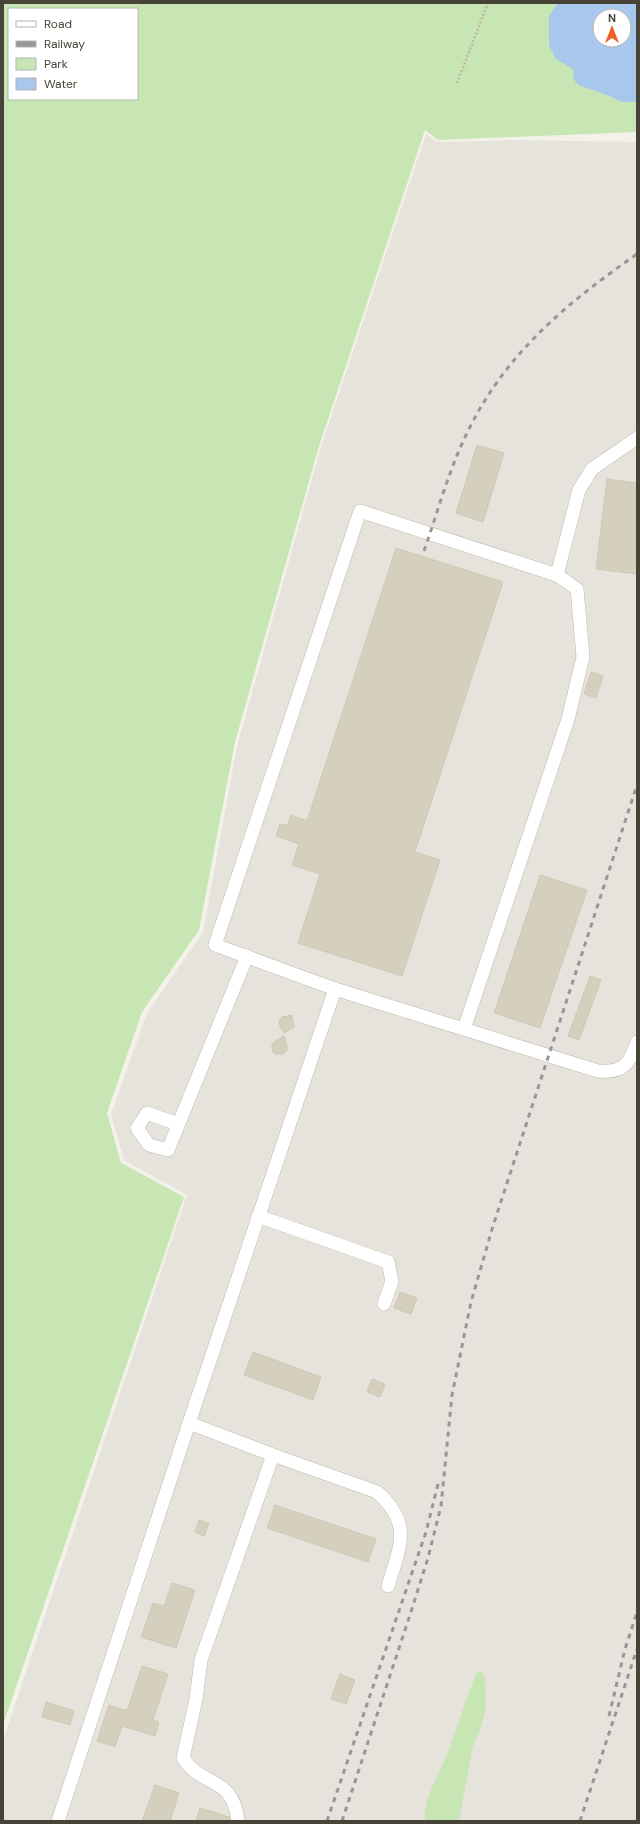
<svg xmlns="http://www.w3.org/2000/svg" width="640" height="1824" viewBox="0 0 640 1824" font-family="'DM Sans',sans-serif">
<rect width="100%" height="100%" fill="#f3f2e9"/>
<path fill="#e6e3dd" d="M426,134L437,142L516,140L637,142V1821H3V1740L187,1195L124,1160L111,1114L147,1013L203,932L237,746L321,447Z"/>
<g fill="#c8e6b3" fill-rule="evenodd">
<path d="M3,3H637V132L438,140L425,130L319,446L235,742L199,930L142,1012L107,1113L121,1163L184,1197L3,1725ZM9,9H137V99H9ZM600,16H624V40H600Z"/>
<path d="M481,1671L485,1677L486,1708L481,1727L473,1746L459,1821H425C423,1799 438,1776 446,1757C457,1729 465,1700 477,1672Z"/>
</g>
<path fill="#a8c7ed" fill-rule="evenodd" d="M558,3H637V102H623L599,92L580,86L574,80L573,69L556,59L549,45V16ZM600,16H624V40H600Z"/>
<g fill="#d5cfbe" stroke="#cfc8b2">
<path d="M477,445L504,453L483,522L456,513Z"/>
<path d="M607,479L637,483V574L596,569Z"/>
<path d="M396,548L503,582L415,852L440,860L402,976L298,943L320,874L292,865L299,844L276,836L280,824L287,826L291,815L307,821Z"/>
<path d="M591,672L603,676L596,698L584,694Z"/>
<path d="M540,875L587,890L540,1028L494,1013Z"/>
<path d="M590,976L601,980L579,1040L568,1036Z"/>
<path d="M292,1015L294,1027L284,1033L280,1026L279,1021L282,1017Z"/>
<path d="M284,1036L287,1046V1050L283,1054H275L272,1050V1045L275,1041Z"/>
<path d="M400,1292L417,1298L411,1314L394,1308Z"/>
<path d="M253,1352L321,1377L313,1400L244,1375Z"/>
<path d="M372,1379L385,1384L380,1397L367,1392Z"/>
<path d="M275,1505L376,1539L368,1562L267,1528Z"/>
<path d="M199,1520L209,1524L204,1536L195,1532Z"/>
<path d="M172,1583L195,1590L176,1648L141,1637L153,1603L164,1606Z"/>
<path d="M142,1666L168,1674L153,1720L159,1722L155,1736L122,1726L115,1747L97,1741L109,1705L127,1711Z"/>
<path d="M340,1674L355,1680L346,1704L331,1699Z"/>
<path d="M46,1702L74,1711L70,1725L42,1717Z"/>
<path d="M155,1785L179,1793L170,1821H142Z"/>
<path d="M200,1808L229,1817L230,1821H196Z"/>
</g>
<g fill="none" stroke-linecap="round" stroke-linejoin="round">
<g stroke="#bfbbab" stroke-width="14">
<g id="minor">
<path d="M557,575L579,490L592,469L637,438"/>
<path d="M464,1029L568,719L583,657L577,589L557,575L360,511L215,945L335,989L598,1071C623,1073 630,1064 637,1042"/>
<path d="M178,1124L147,1113L137,1128L149,1145L168,1150L247,956"/>
<path d="M258,1216L388,1262L392,1281L384,1304"/>
<path d="M189,1423L273,1455L201,1660L196,1699L183,1758C202,1788 233,1775 238,1821"/>
<path d="M273,1455L377,1492C413,1523 400,1547 388,1586"/>
<path d="M58,1821L189,1423L335,989"/>
</g>
</g>
<path stroke="#c0b99d" stroke-width="2.5" stroke-dasharray="2 2" stroke-linecap="butt" d="M457,83L488,3"/>
<use href="#minor" stroke="#fff" stroke-width="13"/>
<g stroke="#979797" stroke-width="3" stroke-dasharray="5 5" stroke-linecap="butt">
<path d="M424,551C438,511 449,469 468,431C506,353 567,303 637,254"/>
<path d="M609,1716L625,1649L637,1612"/>
<path d="M327,1821L426,1532L439,1480"/>
<path d="M342,1821L409,1618L428,1558L441,1506L452,1395L471,1302L493,1226L637,785"/>
<path d="M580,1821L637,1649"/>
</g>
</g>
<rect width="640" height="1824" fill="none" stroke="#474337" stroke-width="8"/>
<rect x="8" y="8" width="130" height="92" fill="#ffffff" stroke="#b5b4af"/>
<rect x="16" y="21" width="20" height="6" fill="#ffffff" stroke="#b5b4af"/>
<text x="44" y="28" font-size="12" fill="#474337">Road</text>
<rect x="16" y="41" width="20" height="6" fill="#979797" stroke="#b5b4af"/>
<text x="44" y="48" font-size="12" fill="#474337">Railway</text>
<rect x="16" y="58" width="20" height="12" fill="#c8e6b3" stroke="#b5b4af"/>
<text x="44" y="68" font-size="12" fill="#474337">Park</text>
<rect x="16" y="78" width="20" height="12" fill="#a8c7ed" stroke="#b5b4af"/>
<text x="44" y="88" font-size="12" fill="#474337">Water</text>
<g transform="translate(612 28)"><circle r="19" fill="#ffffff" stroke="#b5b4af"/>
<path d="M0-3L7 15L0 10L-7 15Z" fill="#f05f23"/>
<text y="-6" font-size="11" font-weight="bold" text-anchor="middle" fill="#474337">N</text>
</g>
</svg>
